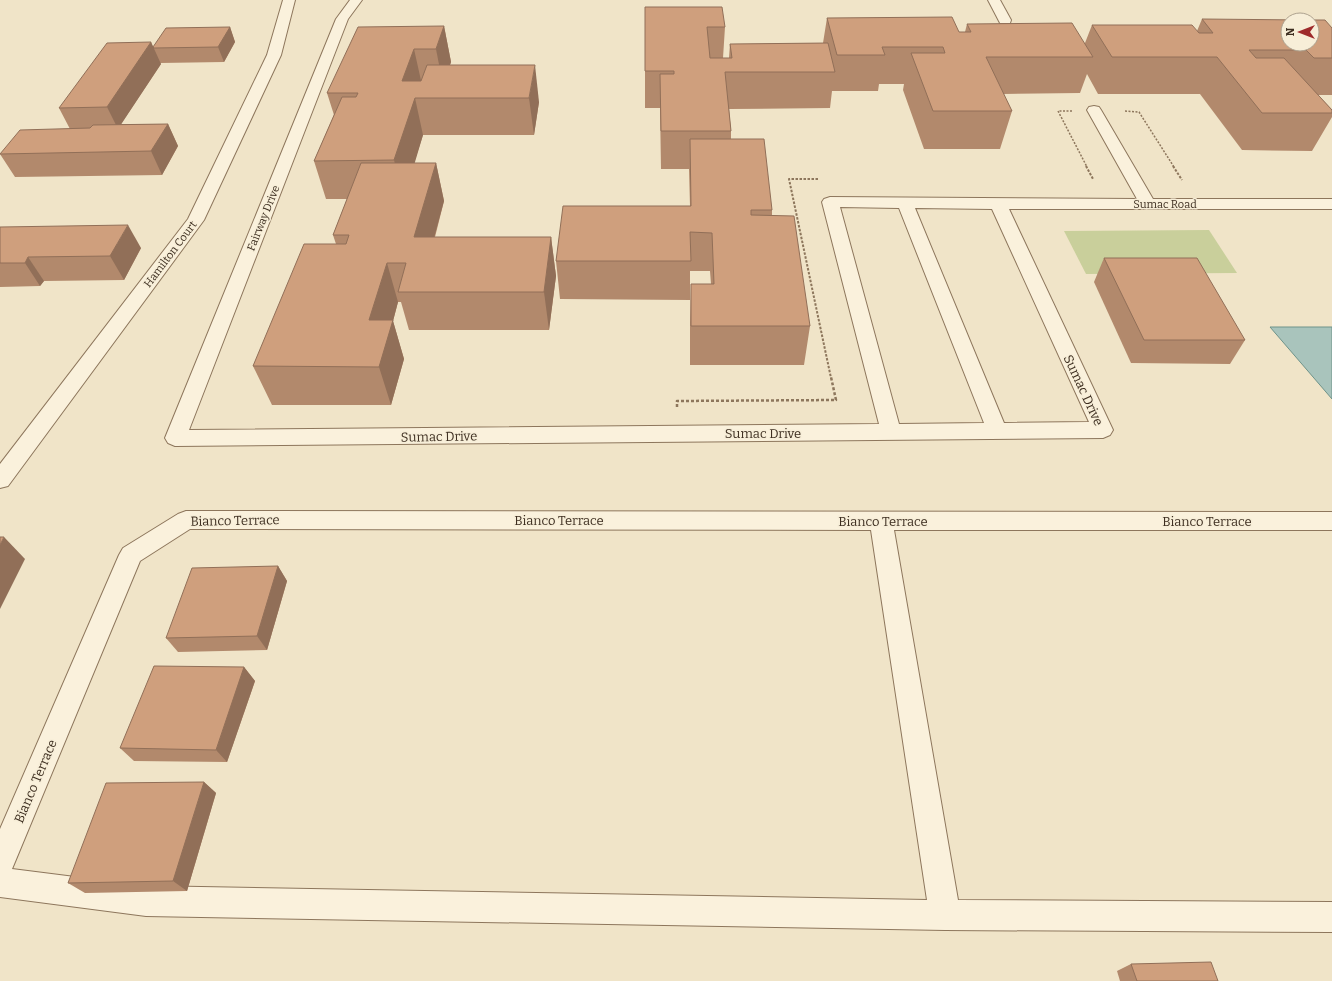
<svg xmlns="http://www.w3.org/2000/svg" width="1332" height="981" viewBox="0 0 1332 981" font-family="Bitter,serif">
<rect width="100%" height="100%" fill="#f0e4c8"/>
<path fill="#c9cf9b" d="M1209,230L1237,273L1086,274L1064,231Z"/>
<path fill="#a9c4bc" stroke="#6f938a" d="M1270,327H1332V399Z"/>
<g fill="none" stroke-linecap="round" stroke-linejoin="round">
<g stroke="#8d765c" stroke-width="2">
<g id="minor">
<path d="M283,0H295L281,55L204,220L8,486L0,488V464L188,219L267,55Z"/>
<path d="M350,0H362L348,19L189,430L879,424L822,202L824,199L830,197L1137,199L1087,110L1089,107L1094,106L1099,107L1101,110L1153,199H1332V209H1009L1113,430L1110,435L1103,438L175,446L168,443L165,438L336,19ZM840,207L899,208L984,423L899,424ZM915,208L992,209L1089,422L1004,423Z"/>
<path d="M988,0H1000L1011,20L1010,23H1000Z"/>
<path d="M186,511L1332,512V530H894L958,900L1332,902V932L945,930L146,916L0,897V829L119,555L123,548L178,514ZM190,529L871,530L927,900L146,886L12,869L140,561Z"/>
</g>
</g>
<g stroke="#8d765c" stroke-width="1.5" stroke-dasharray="2 1.5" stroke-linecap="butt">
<path d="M1072,111H1058L1087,167"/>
<path d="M1125,111L1139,112L1174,167"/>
</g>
<g stroke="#8d765c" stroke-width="2" stroke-dasharray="2.5 1.5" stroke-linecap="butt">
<path d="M1086,166L1093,179"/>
<path d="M1173,166L1182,180"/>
<path d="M818,179H789L831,378"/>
</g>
<path stroke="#8d765c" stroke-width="2.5" stroke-dasharray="3 2" stroke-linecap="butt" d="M677,407V401L836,400L831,377"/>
<use href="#minor" fill="#faf1dc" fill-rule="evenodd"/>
</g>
<g fill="#b2896c">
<path d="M645,7L725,27L723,58H729L730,44L823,43L827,18L959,32H965L967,24L1085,43L1092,25L1197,31L1202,19L1332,28V95H1318L1332,110V117L1312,151L1242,150L1200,94H1098L1087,74L1080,93L1003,94L1012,111L1000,149H924L903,90L904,84H879L878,91H832L830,108L729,109L731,131V139L772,210V216L810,326L804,365H690V323L691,284H711L710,271H690V300L560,299L556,261L690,206L689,169H661L660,108H645Z"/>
<path d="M444,26L451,62L450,65L539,102L534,135H423L414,163H436L444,201L435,237H551L556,276L549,330H409L401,302H398L393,321L404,359L391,405H272L253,366L336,244L333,235L347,199H326L314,161L334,115L327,93Z"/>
<path d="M230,27L235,42L224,62L160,63L161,64L121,124H168L178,146L162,175L15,177L0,154L70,129L59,108L151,42L153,47Z"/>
<path d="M0,227L141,248L124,280L44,281L40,286L0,287Z"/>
<path d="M1104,258L1245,340L1230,364L1131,363L1094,282Z"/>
<path d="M278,566L287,581L267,650L178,652L166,638Z"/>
<path d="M244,667L255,681L227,762L134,761L120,748Z"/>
<path d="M204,782L216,793L187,891L85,893L68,883Z"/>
<path d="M1131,964L1218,981H1120L1117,971Z"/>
</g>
<g fill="#916f58">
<path d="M444,26L451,62L443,85L436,49Z"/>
<path d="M230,27L235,42L224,62L218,47Z"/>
<path d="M151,42L161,64L118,129L107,107Z"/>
<path d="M414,49L422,85L415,98L423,135L404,199L394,160L402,81Z"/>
<path d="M535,65L539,102L534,135L529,98Z"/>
<path d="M168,124L178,146L162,175L151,151Z"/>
<path d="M436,163L444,201L424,275L414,237Z"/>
<path d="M128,225L141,248L124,280L110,256Z"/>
<path d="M551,237L556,276L549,330L544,292Z"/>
<path d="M28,257L44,281L40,286L25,263Z"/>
<path d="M387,263L398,302L393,321L404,359L391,405L379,367L369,320Z"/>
<path d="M4,537L25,559L0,609V545Z"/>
<path d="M278,566L287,581L267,650L257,636Z"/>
<path d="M244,667L255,681L227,762L216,750Z"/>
<path d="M204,782L216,793L187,891L173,881Z"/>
</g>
<g fill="#cf9f7d" stroke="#916f58">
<path d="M645,7H722L725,27H707L710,58H732L730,44L828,43L835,72H725L731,131H661L660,74H674V71H645Z"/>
<path d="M952,17L959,32H971L967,24L1072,23L1093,57H986L1012,111H933L911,53H945L943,47H882L885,55H837L827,18Z"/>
<path d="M1202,19L1304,20H1288V44H1312V20H1325L1332,28V58H1314L1306,50H1249L1256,58H1284L1332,110V113H1262L1217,57H1112L1092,25H1192L1199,33H1213Z"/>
<path d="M444,26L436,49H414L402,81H421L427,65H535L529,98H415L394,160L314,161L342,97H356L358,93H327L358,27Z"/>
<path d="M230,27L218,47L154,48L153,47L166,28Z"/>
<path d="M151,42L107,107L59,108L107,43Z"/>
<path d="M168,124L151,151L0,154L20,130L90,128L93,125Z"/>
<path d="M690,139H764L772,210H751V215L794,216L810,326H691V284H714L712,233L690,232L691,261H556L563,206H691Z"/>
<path d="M361,163H436L414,237H551L544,292H398L406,263H387L369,320H393L379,367L253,366L304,244H346L349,235H333Z"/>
<path d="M128,225L110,256L28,257L25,263H0V227Z"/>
<path d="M1104,258H1197L1245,340H1144Z"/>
<path d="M0,537H4L0,545Z"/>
<path d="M278,566L257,636L166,638L192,568Z"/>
<path d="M154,666L244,667L216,750L120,748Z"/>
<path d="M204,782L173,881L68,883L106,783Z"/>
<path d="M1211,962L1218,981H1137L1131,964Z"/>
</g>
<g text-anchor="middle" stroke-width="3" stroke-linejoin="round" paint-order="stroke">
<g font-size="11" fill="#3d2e20" stroke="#f7eed8">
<text x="1165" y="208">Sumac Road</text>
<text transform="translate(263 218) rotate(-68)" y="4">Fairway Drive</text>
<text transform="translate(170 254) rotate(-53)" y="4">Hamilton Court</text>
</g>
<g font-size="13" fill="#3d2e20" stroke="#f7eed8">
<text transform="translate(1084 390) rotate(65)" y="5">Sumac Drive</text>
<text x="763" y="438">Sumac Drive</text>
<text transform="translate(439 436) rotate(-1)" y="5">Sumac Drive</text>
<text transform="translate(235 520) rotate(-1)" y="5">Bianco Terrace</text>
<text x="559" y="525">Bianco Terrace</text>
<text x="883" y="526">Bianco Terrace</text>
<text x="1207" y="526">Bianco Terrace</text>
<text transform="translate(35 781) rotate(-67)" y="5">Bianco Terrace</text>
</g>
</g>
<g transform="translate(1300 32) rotate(270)"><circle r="19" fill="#f7eed8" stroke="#ada18e"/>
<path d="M0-3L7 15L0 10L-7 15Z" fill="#9e2a2b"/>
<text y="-6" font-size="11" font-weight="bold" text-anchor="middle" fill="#3d2e20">N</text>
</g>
</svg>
